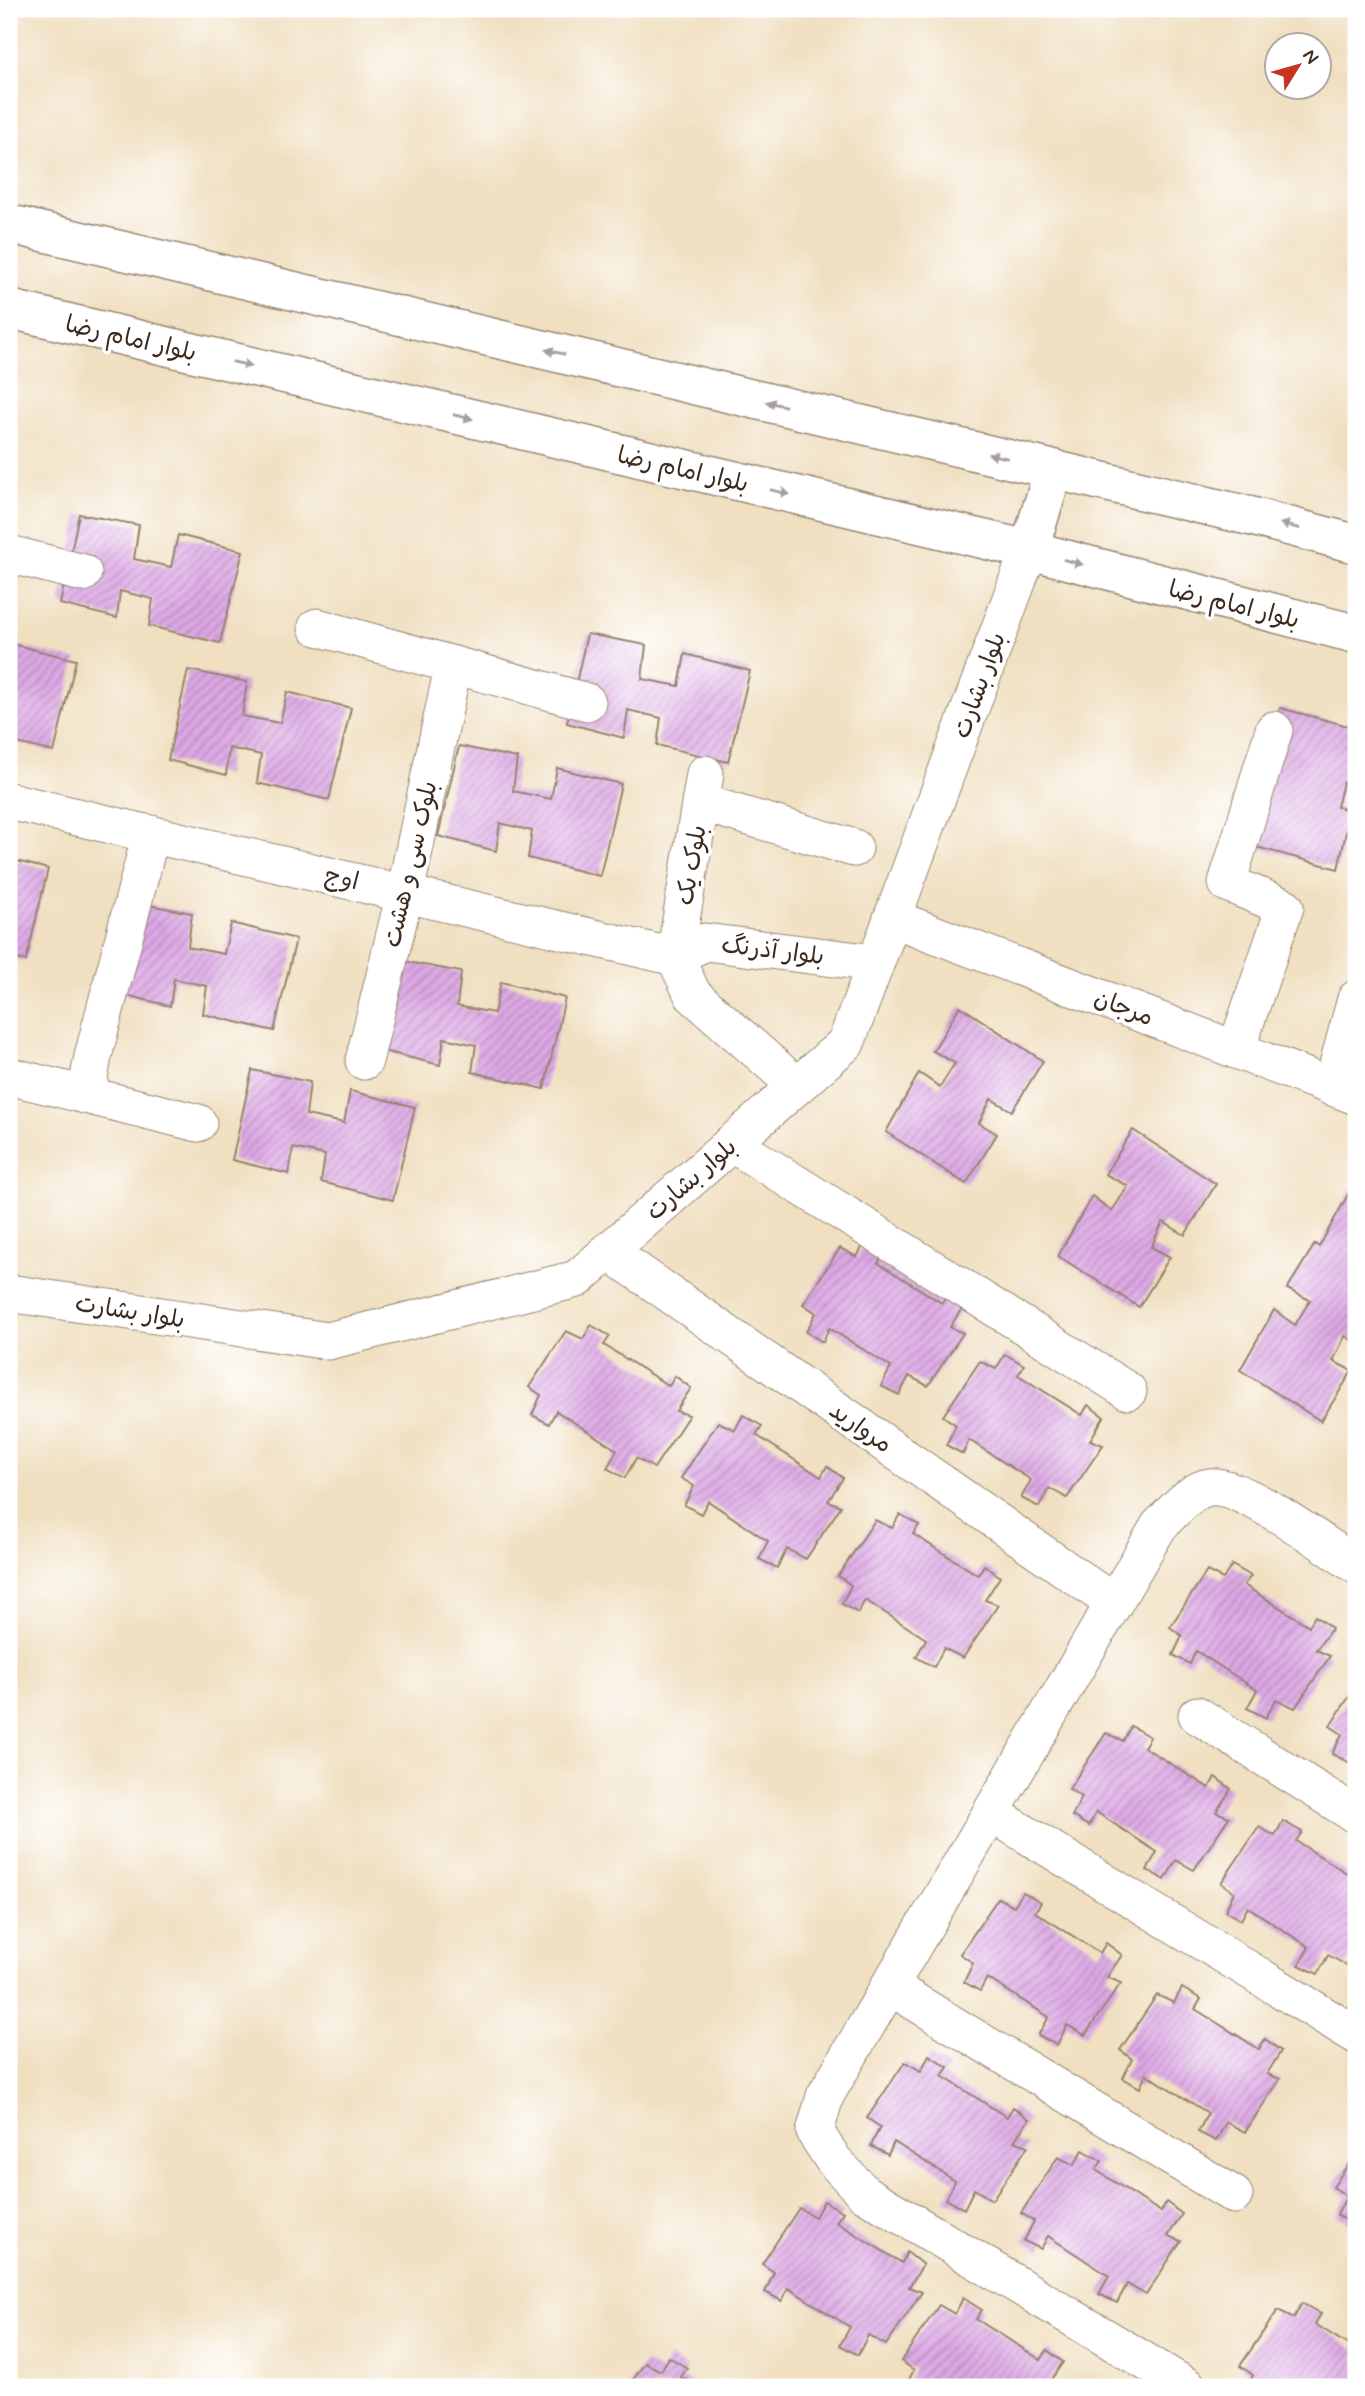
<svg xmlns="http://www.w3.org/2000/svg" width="1365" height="2396" viewBox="0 0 1365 2396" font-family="Mynerve,'Playpen Sans Arabic',sans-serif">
<defs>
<pattern id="building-hatch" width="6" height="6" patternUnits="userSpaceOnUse" patternTransform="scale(1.75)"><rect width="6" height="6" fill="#dda7e5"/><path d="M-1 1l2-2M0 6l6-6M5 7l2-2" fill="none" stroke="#b488b9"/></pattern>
</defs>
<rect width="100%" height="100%" fill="#fff"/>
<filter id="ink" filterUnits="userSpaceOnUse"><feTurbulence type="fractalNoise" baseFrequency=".0143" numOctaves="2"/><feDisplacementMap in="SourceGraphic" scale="14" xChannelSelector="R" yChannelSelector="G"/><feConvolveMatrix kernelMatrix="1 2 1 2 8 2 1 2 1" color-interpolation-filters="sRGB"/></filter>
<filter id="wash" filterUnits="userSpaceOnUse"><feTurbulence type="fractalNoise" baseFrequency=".00686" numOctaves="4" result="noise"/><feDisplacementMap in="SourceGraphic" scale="28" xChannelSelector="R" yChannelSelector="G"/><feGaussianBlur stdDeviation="1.57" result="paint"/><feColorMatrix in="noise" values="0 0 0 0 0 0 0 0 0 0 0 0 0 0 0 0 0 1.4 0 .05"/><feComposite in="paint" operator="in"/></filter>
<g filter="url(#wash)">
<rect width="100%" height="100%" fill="#f0dfc0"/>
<g id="blocks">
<g fill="url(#building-hatch)">
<path d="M79,514L139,525L134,559L171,567L178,535L243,551L220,643L149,626L153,599L120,591L117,618L60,604Z"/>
<path d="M587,634L646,645L642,679L679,686L685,654L750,671L728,762L657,745L661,718L628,710L624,738L567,723Z"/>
<path d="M12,644L76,660L54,752L9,741Z"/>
<path d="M188,670L247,682L242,716L280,723L287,692L351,708L329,800L257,783L261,755L229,748L226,775L168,760Z"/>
<path d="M1280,708L1356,728V786L1343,783L1337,807L1351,810L1338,869L1249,845L1266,754Z"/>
<path d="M459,746L517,758L513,791L551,799L557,768L621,784L600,876L528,858L532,831L500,823L496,851L438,836Z"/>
<path d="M9,859L48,869L26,961L9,957Z"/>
<path d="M133,902L192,913L188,947L224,954L231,923L296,939L274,1031L203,1014L207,986L174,979L170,1006L113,992Z"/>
<path d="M402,961L461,972L457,1006L494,1013L501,982L565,998L544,1089L472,1072L476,1045L444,1038L440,1065L383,1051Z"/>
<path d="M960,1006L1043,1061L1012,1111L991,1099L979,1123L997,1134L966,1184L886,1132L919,1073L940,1087L955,1063L933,1051Z"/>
<path d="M252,1070L310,1082L306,1115L344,1123L350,1091L415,1107L393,1200L321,1182L325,1155L293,1148L289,1174L232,1160Z"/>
<path d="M1133,1130L1216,1184L1185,1235L1163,1222L1151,1247L1170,1257L1139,1307L1058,1256L1092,1196L1112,1211L1128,1186L1105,1174Z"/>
<path d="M1351,1189L1356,1193V1343L1345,1336L1333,1361L1352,1371L1321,1421L1240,1370L1274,1310L1295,1325L1310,1300L1287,1289L1315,1244L1319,1247Z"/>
<path d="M865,1242L884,1253L878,1263L942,1303L948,1293L964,1305L950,1327L963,1333L928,1386L909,1376L899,1395L881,1386L891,1367L829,1328L823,1342L806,1332L816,1313L803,1304L840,1248L857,1257Z"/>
<path d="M591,1325L610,1336L604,1345L669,1386L675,1376L691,1388L676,1411L689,1415L654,1468L636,1458L625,1478L607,1468L617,1450L556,1411L549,1424L532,1415L541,1395L529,1387L566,1331L583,1339Z"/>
<path d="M1005,1354L1024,1365L1018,1375L1082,1415L1088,1405L1104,1417L1090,1440L1103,1445L1067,1498L1049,1488L1039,1507L1021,1498L1031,1480L969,1440L963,1454L946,1445L956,1425L943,1416L980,1361L996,1369Z"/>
<path d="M743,1415L762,1426L756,1435L821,1477L827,1466L843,1478L828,1501L841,1506L806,1559L787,1549L777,1568L759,1559L768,1541L708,1501L701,1514L684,1505L694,1486L681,1478L718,1422L735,1430Z"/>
<path d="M900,1514L919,1525L913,1534L978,1575L984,1565L1000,1577L985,1600L998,1605L963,1658L944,1648L934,1667L916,1657L926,1639L865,1600L858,1613L842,1604L851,1585L838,1576L875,1520L892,1528Z"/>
<path d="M1232,1565L1251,1576L1244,1585L1309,1626L1315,1616L1332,1628L1316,1650L1330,1656L1295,1708L1276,1699L1266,1718L1247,1708L1257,1690L1196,1651L1190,1664L1173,1655L1182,1636L1170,1627L1207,1571L1223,1579Z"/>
<path d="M1356,1686V1750L1350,1763L1332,1754L1342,1734L1330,1726Z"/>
<path d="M1131,1726L1150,1737L1144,1747L1209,1788L1215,1777L1231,1789L1216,1812L1229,1817L1194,1870L1176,1860L1165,1880L1147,1870L1157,1852L1096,1812L1089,1826L1072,1816L1082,1797L1069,1789L1106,1733L1123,1741Z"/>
<path d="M1283,1821L1302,1832L1296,1841L1356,1879V1950L1346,1965L1328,1955L1318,1974L1299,1965L1309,1947L1248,1907L1241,1920L1225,1911L1234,1892L1221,1883L1259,1827L1275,1836Z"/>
<path d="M1023,1892L1041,1902L1035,1912L1100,1953L1106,1943L1122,1955L1107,1977L1121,1983L1085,2035L1067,2025L1057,2045L1038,2035L1049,2017L987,1978L980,1991L964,1982L973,1963L960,1954L998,1898L1014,1906Z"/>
<path d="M1182,1988L1201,1999L1195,2009L1259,2049L1265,2039L1281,2051L1267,2074L1280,2079L1245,2132L1226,2122L1216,2141L1198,2132L1208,2113L1146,2074L1140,2088L1123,2078L1132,2059L1120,2050L1157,1995L1174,2003Z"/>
<path d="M929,2055L948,2067L942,2076L1007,2117L1013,2107L1029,2119L1014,2141L1028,2146L992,2200L974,2189L964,2209L945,2199L955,2181L894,2142L888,2155L871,2146L880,2127L867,2118L905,2062L921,2071Z"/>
<path d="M1083,2150L1102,2161L1096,2170L1161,2212L1166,2202L1182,2214L1168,2236L1181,2241L1146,2295L1127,2284L1117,2303L1099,2294L1109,2276L1048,2236L1041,2249L1024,2241L1034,2221L1021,2213L1058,2157L1074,2165Z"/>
<path d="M1356,2153V2218L1353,2224L1337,2215L1347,2196L1333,2187Z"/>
<path d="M824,2201L843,2212L836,2222L902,2263L907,2252L923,2265L909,2287L922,2292L886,2345L868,2335L858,2355L840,2345L850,2327L788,2288L782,2301L765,2292L774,2272L762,2264L799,2208L815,2217Z"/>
<path d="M963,2298L982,2310L976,2319L1041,2360L1047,2350L1063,2362L1048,2384L1055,2387H932L928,2385L905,2387L914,2370L901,2361L939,2305L955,2314Z"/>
<path d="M1302,2303L1321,2314L1315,2324L1356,2350V2387H1247L1253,2375L1240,2366L1278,2310L1294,2318Z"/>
<path d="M669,2357L687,2368L681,2377L698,2387H628L645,2363L661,2371Z"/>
</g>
</g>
</g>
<g filter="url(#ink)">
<use href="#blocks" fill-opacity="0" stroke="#96846f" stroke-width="2"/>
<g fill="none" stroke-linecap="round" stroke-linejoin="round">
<g stroke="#96846f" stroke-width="39">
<g id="minor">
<path d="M9,554L83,573"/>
<path d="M317,627L587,702"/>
<path d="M9,801L675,957"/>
<path d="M702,803L854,848"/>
<path d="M892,918L1356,1096"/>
<path d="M675,957L705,942L875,963"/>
<path d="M675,957L705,774"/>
<path d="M675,957L693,995L797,1086"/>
<path d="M1236,1050L1285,907L1227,883L1274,730"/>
<path d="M364,1061L405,893L453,667"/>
<path d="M9,1076L198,1123"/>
<path d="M1332,1087L1356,999"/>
<path d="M86,1095L93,1056L151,834"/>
<path d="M731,1143L1128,1391"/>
<path d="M608,1251L1114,1603"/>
<path d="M9,1293L328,1341L577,1279L846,1043L1029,550"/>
<path d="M1197,1715L1356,1815"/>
<path d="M991,1813L1356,2035"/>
<path d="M889,1986L1234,2195"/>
<path d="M1188,2387L864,2193L834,2161L815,2132L825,2096L1159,1526C1172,1513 1191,1489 1210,1487C1242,1483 1326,1546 1356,1565"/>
</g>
</g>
<g stroke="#96846f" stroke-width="41">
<g id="tertiary">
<path d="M9,224L1250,516L1356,544"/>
<path d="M9,309L1029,550L1356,634"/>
<path d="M1029,550L1054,469"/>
</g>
</g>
<use href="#minor" stroke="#fff" stroke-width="37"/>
<use href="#tertiary" stroke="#fff" stroke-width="38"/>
</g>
<defs><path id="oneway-solid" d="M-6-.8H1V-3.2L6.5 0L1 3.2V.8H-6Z" transform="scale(1.75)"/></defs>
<g fill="#a79f9a">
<use href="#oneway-solid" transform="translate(555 352) rotate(-167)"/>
<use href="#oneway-solid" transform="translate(242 364) rotate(13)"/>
<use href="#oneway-solid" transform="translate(776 404) rotate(-167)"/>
<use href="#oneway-solid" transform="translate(463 417) rotate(13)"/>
<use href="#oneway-solid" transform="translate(998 456) rotate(-167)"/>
<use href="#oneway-solid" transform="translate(780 492) rotate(13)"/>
<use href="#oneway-solid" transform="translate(1290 526) rotate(-165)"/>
<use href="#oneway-solid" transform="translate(1073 562) rotate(15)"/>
</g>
</g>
<g text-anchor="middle" stroke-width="7" stroke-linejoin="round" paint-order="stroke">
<g font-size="24" fill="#3b2a1e" stroke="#fff">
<text transform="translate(131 338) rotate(13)" y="8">بلوار امام رضا</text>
<text transform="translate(683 469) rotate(13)" y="8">بلوار امام رضا</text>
<text transform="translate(1234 604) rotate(14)" y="8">بلوار امام رضا</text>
<text transform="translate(979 685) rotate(-70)" y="8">بلوار بشارت</text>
<text transform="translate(410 864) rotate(-77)" y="8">بلوک سی و هشت</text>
<text transform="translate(691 865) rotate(-80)" y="8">بلوک یک</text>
<text transform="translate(342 878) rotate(13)" y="8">اوج</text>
<text transform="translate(773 950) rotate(7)" y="8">بلوار آذرنگ</text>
<text transform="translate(1124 1007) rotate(21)" y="8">مرجان</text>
<text transform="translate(691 1179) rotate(-41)" y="8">بلوار بشارت</text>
<text transform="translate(130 1311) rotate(9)" y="8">بلوار بشارت</text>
<text transform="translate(861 1427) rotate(35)" y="8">مروارید</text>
</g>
</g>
<rect width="1365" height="2396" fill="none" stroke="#fff" stroke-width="35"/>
<g transform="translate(1298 66) rotate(53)"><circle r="33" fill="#ffffff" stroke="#b1aaa5" stroke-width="2"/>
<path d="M0-5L12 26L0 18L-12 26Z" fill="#c8321e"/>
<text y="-10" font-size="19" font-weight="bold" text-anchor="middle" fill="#3b2a1e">N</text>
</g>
</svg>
